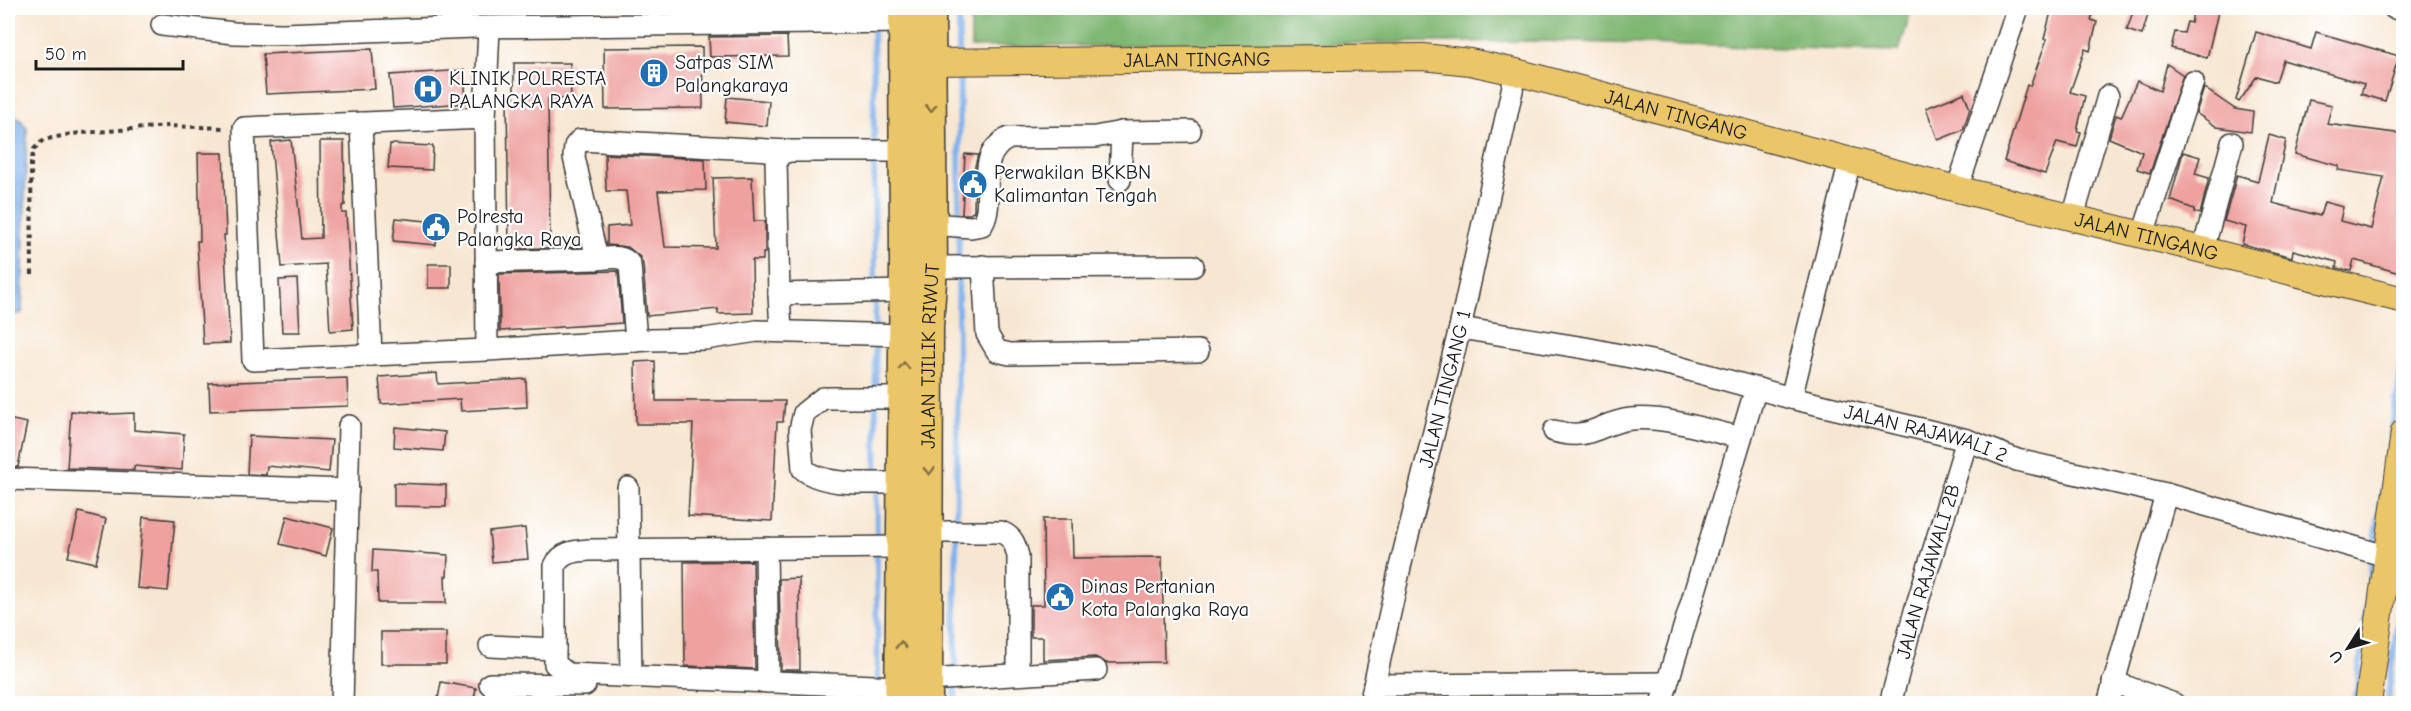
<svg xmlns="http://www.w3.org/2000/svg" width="2411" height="711" viewBox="0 0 2411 711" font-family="'Comic Neue',sans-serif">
<rect width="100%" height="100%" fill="#fff"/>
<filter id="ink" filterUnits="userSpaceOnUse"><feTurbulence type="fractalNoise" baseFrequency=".0167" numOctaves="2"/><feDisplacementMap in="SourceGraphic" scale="12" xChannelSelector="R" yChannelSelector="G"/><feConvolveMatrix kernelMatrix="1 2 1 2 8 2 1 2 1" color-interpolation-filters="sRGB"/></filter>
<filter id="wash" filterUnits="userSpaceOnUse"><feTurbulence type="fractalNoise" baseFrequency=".008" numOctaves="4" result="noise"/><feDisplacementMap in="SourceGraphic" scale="24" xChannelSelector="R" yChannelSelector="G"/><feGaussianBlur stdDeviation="1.35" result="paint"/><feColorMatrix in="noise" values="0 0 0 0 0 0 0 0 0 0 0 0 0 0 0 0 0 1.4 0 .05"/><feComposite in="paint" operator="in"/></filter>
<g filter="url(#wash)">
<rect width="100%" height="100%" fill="#f7e7d2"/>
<path fill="#80b773" stroke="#4e6a48" stroke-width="1.5" d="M971,8H1912L1899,51L1537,41L971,47Z"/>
<path fill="#7fb0ea" stroke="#4e6683" stroke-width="1.5" d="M8,117H18L27,128L22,313L8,315Z"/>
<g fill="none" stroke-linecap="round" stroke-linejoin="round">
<g stroke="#7fb0ea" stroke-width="6">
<path d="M873,8L878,704"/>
<path d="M959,8V55"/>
<path d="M2391,435L2404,352"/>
<path d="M955,704L960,68"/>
<path d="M2355,704L2373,553L2390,445"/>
<path d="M2387,704L2404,569"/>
</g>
</g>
<g id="blocks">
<g fill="#eea19f">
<rect x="725" y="8" width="61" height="3"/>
<path d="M2052,8H2095L2091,20L2097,22L2090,51L2085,49L2070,92L2085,96L2077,131L2081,132L2077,147L2057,142L2045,174L2004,161L2027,85L2030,86L2047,39H2044Z"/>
<path d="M2134,8H2150L2142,35L2127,30Z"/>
<path d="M2194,8H2219L2207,58L2171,48L2175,32L2184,33L2187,22L2191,23Z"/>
<path d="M2256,32L2311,49L2316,32L2399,56L2385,101L2361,94L2364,84L2283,60L2276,82L2257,76L2239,102L2236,100Z"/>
<path d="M787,36L788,56L710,57L709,37Z"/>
<path d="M702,47L703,108L605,109L604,48Z"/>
<path d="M372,49L375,89L266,94L263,54Z"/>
<path d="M514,63H570L571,99H548L550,240L580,239L581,247L509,249L507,97H514Z"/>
<path d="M2167,64L2183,75L2150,173L2137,169L2142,152L2109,138L2116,115L2121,117L2137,81L2160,91Z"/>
<path d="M464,70L466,103L393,108L390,75Z"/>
<path d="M2204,88L2235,109L2253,112L2251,132L2217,127L2196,113Z"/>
<path d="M1964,93L1970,109L1963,130L1938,140L1926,108Z"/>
<path d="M727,97L769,101L767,126L725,122Z"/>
<path d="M2309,100L2332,105L2327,124L2403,134V274L2354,260L2351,271L2336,268L2337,262L2293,250L2292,257L2242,244L2246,227L2224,221L2237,175L2258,181L2269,135L2286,140L2273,203L2320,216L2324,202L2343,207L2340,221L2371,229L2384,177L2338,170L2339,166L2295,154Z"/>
<path d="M291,140L302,239L321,238L320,141H344L345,205L342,206V213H346L353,329L330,331L326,264L282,267L271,142Z"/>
<path d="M390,144L433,146L432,170L388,168Z"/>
<path d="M2183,152L2200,157L2195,174L2209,178L2200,214L2194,212V209L2170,200Z"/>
<path d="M198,153H223L226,235H224L230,343L203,344L197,241H200Z"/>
<path d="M605,154L705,159L706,190L658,191L665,247L716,248L713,178L752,177L754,221H765V253H763V260H752L753,313L718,314V309L647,316L643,264L640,257L628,247L607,245V227L630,225L626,191H606Z"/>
<path d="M965,154L978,155L975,166L974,211L970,214H962Z"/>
<path d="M396,218L438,222L436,245L393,241Z"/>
<rect x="428" y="264" width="23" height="24"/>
<path d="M618,271L622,323L500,331L499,274Z"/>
<path d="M297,279L300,332H282L279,280Z"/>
<path d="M655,361L656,401H785L783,422H777L772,521L688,516L693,424H636L635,362Z"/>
<path d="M437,373L438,384L526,379L527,407L461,411L460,399L381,404L379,377Z"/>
<path d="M347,378L348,406L210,411L209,383Z"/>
<path d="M71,411L111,414L134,413V430L184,434L182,470L134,466V470L67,468Z"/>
<path d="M8,419L27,423L18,467L8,466Z"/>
<path d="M395,427L445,432L443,451L394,447Z"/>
<path d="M249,436L332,440L329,472L267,466L266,475L247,474Z"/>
<path d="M394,483L446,485V507L394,506Z"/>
<path d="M79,512L106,519L96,563L68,557Z"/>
<path d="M287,516L333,528L326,556L280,544Z"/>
<path d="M143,517L175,520L168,591L137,588Z"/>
<path d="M1043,519H1072L1073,558L1162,557L1164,662L1106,663L1095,657L1043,660V637H1031V605H1044Z"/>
<path d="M525,528L528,559L492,562L489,532Z"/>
<path d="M373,550L448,555L447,576H445L446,603H378L377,572H372Z"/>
<path d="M753,561L755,669L685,666L684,562Z"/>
<path d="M799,578L800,670H781L779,579Z"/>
<rect x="381" y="632" width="65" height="32"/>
<path d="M441,682L476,688L473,704H437Z"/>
</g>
</g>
</g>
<g filter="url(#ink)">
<use href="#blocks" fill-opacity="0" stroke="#3d3a37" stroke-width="1.5"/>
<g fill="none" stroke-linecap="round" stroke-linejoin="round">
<g stroke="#3d3a37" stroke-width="24">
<g id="minor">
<path d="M2394,8L2404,10"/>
<path d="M162,25L234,33L283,34L475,27L905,22"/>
<path d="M485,118L489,27"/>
<path d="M361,123L371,355"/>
<path d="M1120,180L1122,132"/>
<path d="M1957,189L2018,8"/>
<path d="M2073,217L2108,96"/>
<path d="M931,224L971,227L982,225C998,198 971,157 1009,138L1095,137L1122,132L1190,131"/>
<path d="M2143,234L2193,82"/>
<path d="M2203,250L2232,143"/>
<path d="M486,262L597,259"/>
<path d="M983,266L987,334L997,351L1010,354L1198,351"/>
<path d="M932,267L1193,266"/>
<path d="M905,291L779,294L776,160L781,154L789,151H905"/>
<path d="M779,294L781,331"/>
<path id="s1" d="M1460,328L1585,348L1671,365L1791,398L1967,440L2017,460L2166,494L2404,561"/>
<path d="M636,341L630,265C623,254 609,258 597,259L574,157L575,146L580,140L789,151"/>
<path d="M487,350L485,118L244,128L253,360L487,350L649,340L705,339L757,331L904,335"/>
<path d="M1791,398L1850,161"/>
<path d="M1554,431C1591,442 1600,422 1631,419C1667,416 1706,430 1741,438"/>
<path d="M8,479L348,490"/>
<path d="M903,483C874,482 825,488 803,469L800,430L804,413L823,398H904"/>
<path d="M628,488L631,676"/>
<path d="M929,532H1001C1013,537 1015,544 1018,556V674"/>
<path d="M766,548L768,682"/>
<path d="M490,646L555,649"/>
<path d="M927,680L1096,670"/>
<path d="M2113,682L2174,704"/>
<path d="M490,684L585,685"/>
<path d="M1374,685L1667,683"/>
<path d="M901,687L568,674L555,664V566C561,552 575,551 589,550L902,547"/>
<path d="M342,704L349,426"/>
<path id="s2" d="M1370,704L1400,567L1460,328L1516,72"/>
<path d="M1661,704L1756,388"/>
<path id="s3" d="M1890,704L1915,611L1967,440"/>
<path d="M2108,704L2166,494"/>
</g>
</g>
<g stroke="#3d3a37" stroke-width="28">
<g id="major">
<path id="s4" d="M931,62L1423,57L1470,62L1516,72L1957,189L2404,300"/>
<path d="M2368,704L2404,432"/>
</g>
</g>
<g stroke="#3d3a37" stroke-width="33">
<g id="highway">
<path d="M900,704L905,266L904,8"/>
<path id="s5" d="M927,704L928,327L932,267L930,8"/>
</g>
</g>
<path stroke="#3d3a37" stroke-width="4" stroke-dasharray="4.5 4.5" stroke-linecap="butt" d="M32,275L31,163L34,149L43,140L71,134L168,126L225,128"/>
<use href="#minor" stroke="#fff" stroke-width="21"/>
<use href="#major" stroke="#ebc669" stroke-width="26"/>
<use href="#highway" stroke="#ebc669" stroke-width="30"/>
</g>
<defs><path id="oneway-chevron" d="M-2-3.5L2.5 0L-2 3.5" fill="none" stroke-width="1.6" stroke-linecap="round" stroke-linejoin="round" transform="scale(1.5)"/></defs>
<g stroke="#847142">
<use href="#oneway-chevron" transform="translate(931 108) rotate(90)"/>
<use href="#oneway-chevron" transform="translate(904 366) rotate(-90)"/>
<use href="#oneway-chevron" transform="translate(929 471) rotate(90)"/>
<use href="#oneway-chevron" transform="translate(901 645) rotate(-89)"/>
</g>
</g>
<defs>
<g id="building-disc" transform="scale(1.5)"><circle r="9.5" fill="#1f6fb2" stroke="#fff"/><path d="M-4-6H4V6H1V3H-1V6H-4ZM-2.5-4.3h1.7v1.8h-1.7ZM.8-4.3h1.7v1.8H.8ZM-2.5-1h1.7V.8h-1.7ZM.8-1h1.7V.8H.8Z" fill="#fff"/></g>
<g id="hospital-disc" transform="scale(1.5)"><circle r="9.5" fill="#1f6fb2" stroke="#fff"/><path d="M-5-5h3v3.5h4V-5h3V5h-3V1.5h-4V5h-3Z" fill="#fff"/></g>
<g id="civic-disc" transform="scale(1.5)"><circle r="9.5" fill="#1f6fb2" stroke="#fff"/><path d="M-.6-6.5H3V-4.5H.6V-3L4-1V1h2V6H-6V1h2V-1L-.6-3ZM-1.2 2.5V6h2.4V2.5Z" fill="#fff"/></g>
</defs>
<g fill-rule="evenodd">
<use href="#building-disc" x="654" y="73"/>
<use href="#hospital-disc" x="428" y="89"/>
<use href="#civic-disc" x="973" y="184"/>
<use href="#civic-disc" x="436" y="227"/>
<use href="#civic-disc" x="1060" y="597"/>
</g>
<g text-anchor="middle" stroke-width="4.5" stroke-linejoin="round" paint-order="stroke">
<g font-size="20" fill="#1c1c1c" stroke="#fff">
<text dy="7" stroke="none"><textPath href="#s4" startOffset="266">JALAN TINGANG</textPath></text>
<text dy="7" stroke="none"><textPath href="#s4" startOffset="752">JALAN TINGANG</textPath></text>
<text dy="7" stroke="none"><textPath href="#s4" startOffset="1238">JALAN TINGANG</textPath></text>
<text dy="7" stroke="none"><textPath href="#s5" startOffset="348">JALAN TJILIK RIWUT</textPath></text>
<text dy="7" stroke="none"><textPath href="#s2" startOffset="324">JALAN TINGANG 1</textPath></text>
<text dy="7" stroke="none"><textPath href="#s1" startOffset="478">JALAN RAJAWALI 2</textPath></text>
<text dy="7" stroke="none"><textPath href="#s3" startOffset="138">JALAN RAJAWALI 2B</textPath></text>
</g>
<g font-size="20" fill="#1c1c1c" stroke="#fff" text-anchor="start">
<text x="675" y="69">Satpas SIM<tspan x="675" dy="23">Palangkaraya</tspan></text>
<text x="449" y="85">KLINIK POLRESTA<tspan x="449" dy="23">PALANGKA RAYA</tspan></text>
<text x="994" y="179">Perwakilan BKKBN<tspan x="994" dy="23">Kalimantan Tengah</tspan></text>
<text x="457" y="223">Polresta<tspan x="457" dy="23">Palangka Raya</tspan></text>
<text x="1081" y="593">Dinas Pertanian<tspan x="1081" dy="23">Kota Palangka Raya</tspan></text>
</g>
</g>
<rect width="2411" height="711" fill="none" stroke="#fff" stroke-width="30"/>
<g transform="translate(2348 648) rotate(233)" stroke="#ffffff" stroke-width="4.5" paint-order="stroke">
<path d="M0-4.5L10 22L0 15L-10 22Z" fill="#1c1c1c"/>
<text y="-9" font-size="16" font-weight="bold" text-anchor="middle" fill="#1c1c1c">U</text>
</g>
<path d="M36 60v9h147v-9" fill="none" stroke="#1c1c1c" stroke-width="3"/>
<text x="45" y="60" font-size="18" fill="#1c1c1c" stroke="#ffffff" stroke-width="4.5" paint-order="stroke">50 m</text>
</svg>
